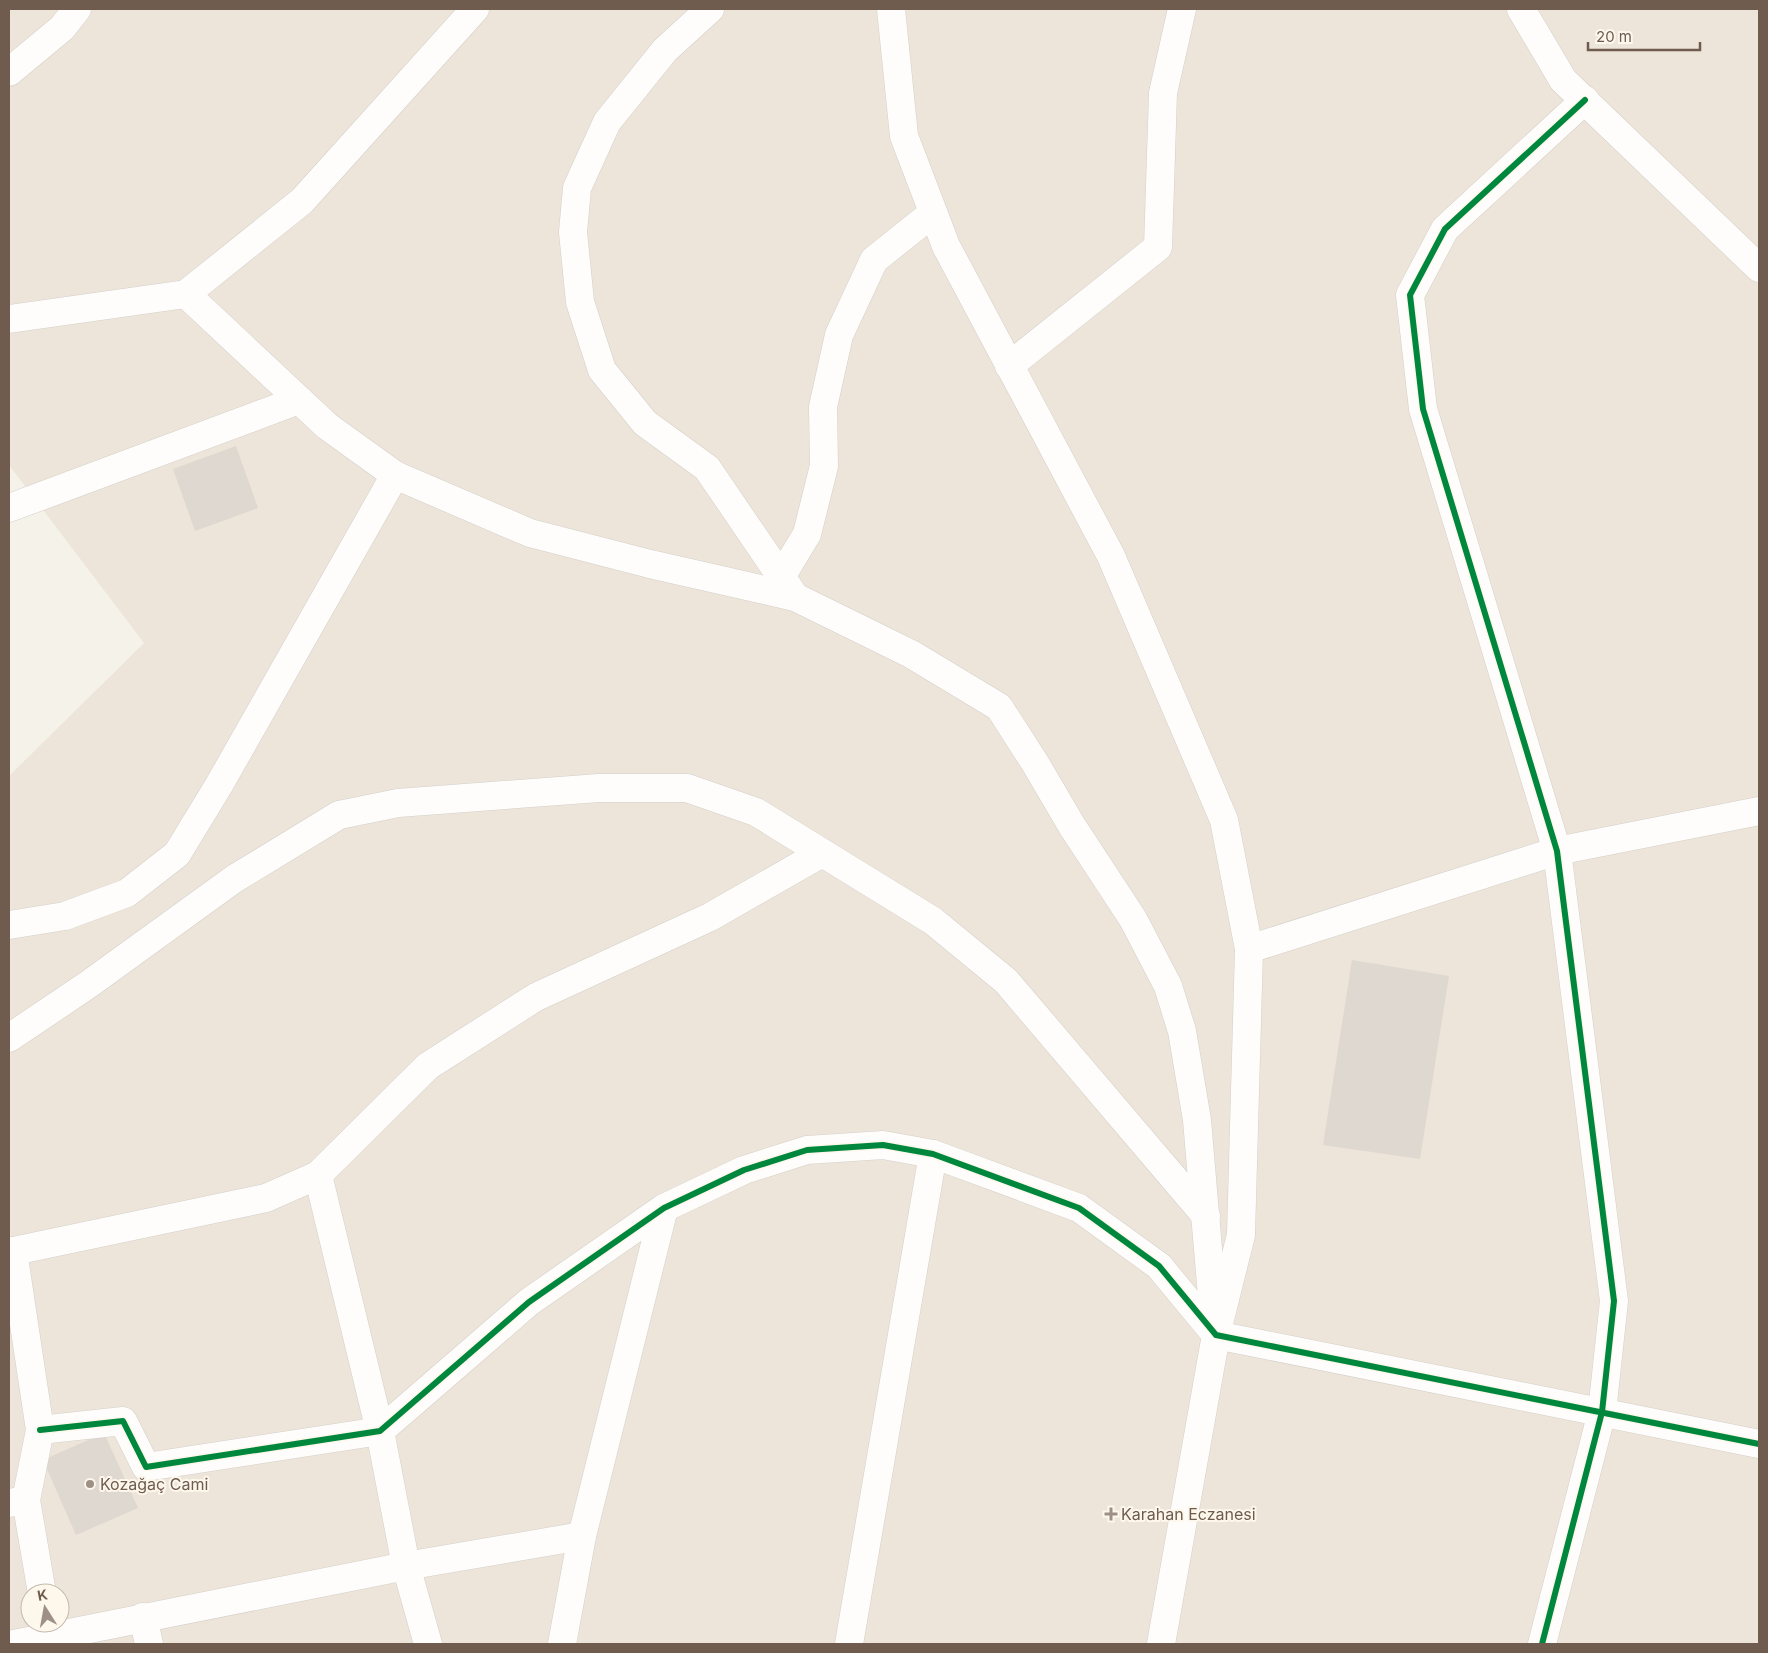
<svg xmlns="http://www.w3.org/2000/svg" width="1768" height="1653" viewBox="0 0 1768 1653" font-family="Inter,sans-serif">
<rect width="100%" height="100%" fill="#f5f2ea"/>
<path fill="#ede5d9" fill-rule="evenodd" d="M9,9H1759V1644H9V776L144,643L9,465ZM30,1593H60V1623H30Z"/>
<g fill="#ded8d0">
<path d="M236,446L258,508L195,531L173,469Z"/>
<path d="M1352,960L1449,976L1420,1159L1323,1145Z"/>
<path d="M104,1433L138,1508L76,1535L43,1460Z"/>
</g>
<g fill="none" stroke-linecap="round" stroke-linejoin="round">
<g stroke="#d4cfc9" stroke-width="29">
<g id="street">
<path d="M710,9L665,50L607,122L577,188L573,232L580,302L602,370L645,423L707,468L795,597"/>
<path d="M1521,9L1563,80L1759,268"/>
<path d="M9,72L62,28L77,9"/>
<path d="M186,294L327,426L395,475L530,533L650,564L795,597L911,654L999,707L1035,763L1072,826L1133,919L1168,986L1182,1031L1197,1120L1215,1331"/>
<path d="M9,319L186,294L302,201L475,9"/>
<path d="M1009,366L1158,247L1163,93L1182,9"/>
<path d="M9,508L299,400"/>
<path d="M781,577L807,534L824,466L823,407L839,335L874,260L933,213"/>
<path d="M9,925L65,916L127,893L177,854L219,785L395,475"/>
<path d="M1249,949L1557,851L1759,811"/>
<path d="M9,1038L89,984L234,879L339,815L398,803L599,788H687L756,812L933,921L1006,981L1206,1216"/>
<path d="M318,1175L380,1431L406,1566L428,1644"/>
<path d="M13,1251L40,1430L26,1500"/>
<path d="M9,1252L266,1198L318,1175L428,1066L536,997L710,917L822,853"/>
<path d="M40,1430L123,1421L146,1467L380,1431L529,1302L664,1208L744,1170L807,1150L883,1145L933,1154L1079,1208L1159,1266L1216,1335L1759,1444"/>
<path d="M9,1503L26,1500L42,1593"/>
<path d="M143,1617L149,1644"/>
<path d="M14,1644L406,1566L582,1536"/>
<path d="M562,1644L582,1536L664,1208"/>
<path d="M849,1644L933,1154"/>
<path d="M1542,1644L1602,1412L1614,1301L1557,851L1423,409L1410,295L1445,229L1585,100"/>
</g>
</g>
<g stroke="#d5cfc8" stroke-width="29">
<path id="secondary" d="M891,9L904,136L946,246L1111,556L1224,820L1249,949L1241,1235L1216,1335L1161,1644"/>
</g>
<use href="#street" stroke="#fefdfc" stroke-width="28"/>
<use href="#secondary" stroke="#fefdfc" stroke-width="28"/>
<g stroke="#fdf7ec" stroke-width="9">
<g id="cycleway">
<path d="M40,1430L123,1421L146,1467L380,1431L529,1302L664,1208L744,1170L807,1150L883,1145L933,1154L1079,1208L1159,1266L1216,1335L1759,1444"/>
<path d="M1542,1644L1602,1412L1614,1301L1557,851L1423,409L1410,295L1445,229L1585,100"/>
</g>
</g>
<use href="#cycleway" stroke="#00873e" stroke-width="6"/>
</g>
<g fill="#9e9085" stroke="#fdf7ec" stroke-width="2">
<circle cx="90" cy="1484" r="5"/>
<path d="M1108.5 1506.5h5v5h5v5h-5v5h-5v-5h-5v-5h5z"/>
</g>
<g text-anchor="middle" stroke-width="4" stroke-linejoin="round" paint-order="stroke">
<g font-size="16" fill="#6f5c4e" stroke="#fdf7ec" text-anchor="start">
<text x="100" y="1490">Kozağaç Cami</text>
<text x="1121" y="1520">Karahan Eczanesi</text>
</g>
</g>
<rect width="1768" height="1653" fill="none" stroke="#6f5c4e" stroke-width="20"/>
<g transform="translate(45 1608) rotate(349)"><circle r="24" fill="#fdf7ec" stroke="#c4b9ad"/>
<path d="M0-4L9 19L0 12L-9 19Z" fill="#9e9085"/>
<text y="-8" font-size="14" font-weight="bold" text-anchor="middle" fill="#6f5c4e">K</text>
</g>
<path d="M1588 42v8h112v-8" fill="none" stroke="#6f5c4e" stroke-width="2.5"/>
<text x="1596" y="42" font-size="15" fill="#6f5c4e" stroke="#fdf7ec" stroke-width="4" paint-order="stroke">20 m</text>
</svg>
